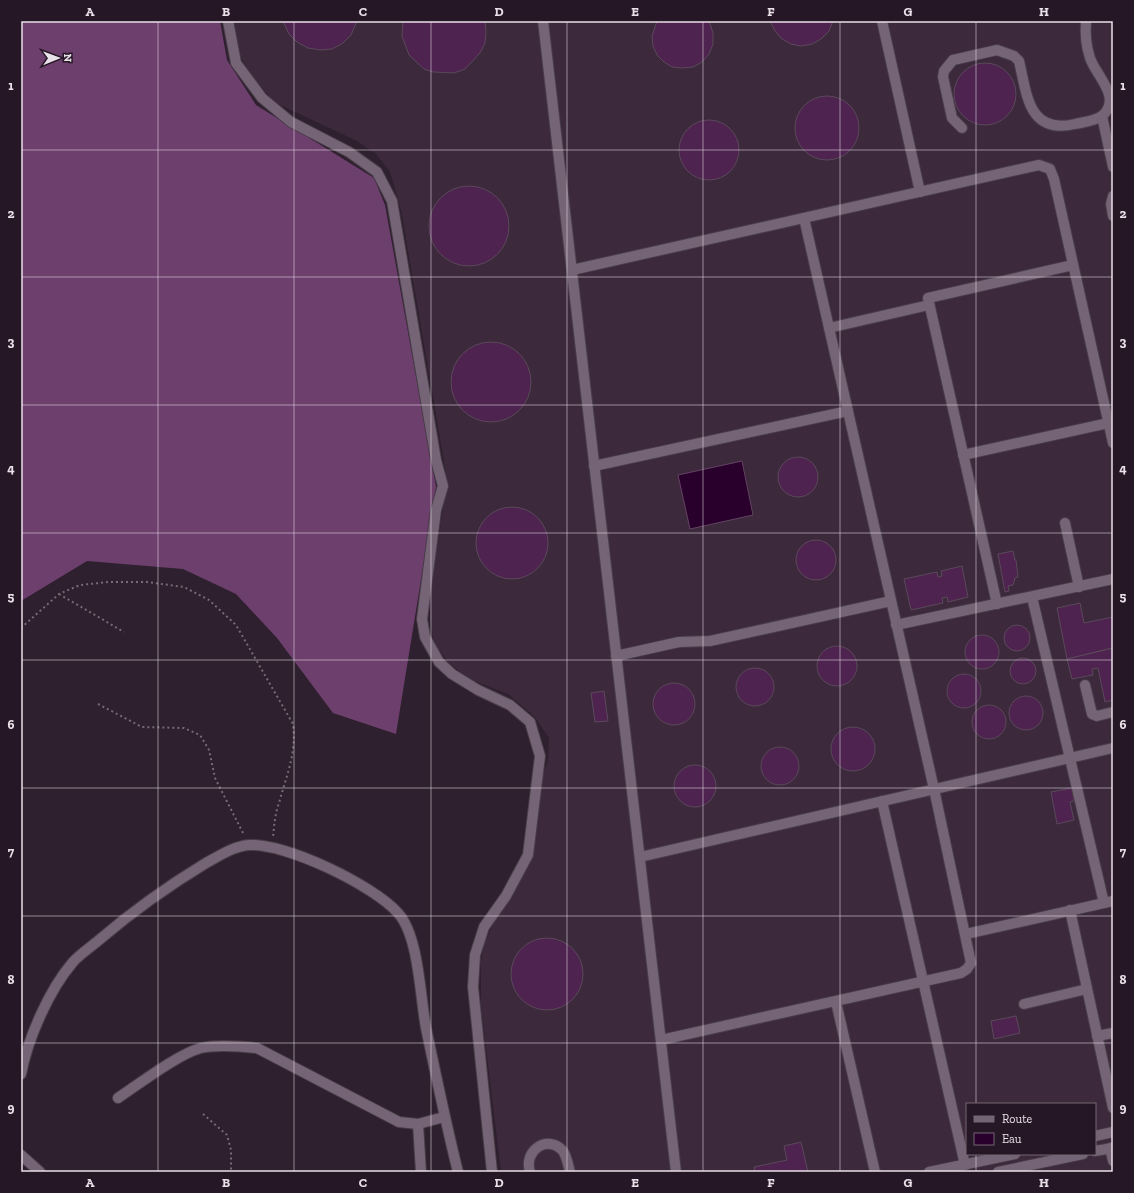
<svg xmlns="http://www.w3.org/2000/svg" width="1134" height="1193" viewBox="0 0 1134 1193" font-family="'Zilla Slab',serif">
<rect width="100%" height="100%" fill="#2e202e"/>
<path fill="#3c293c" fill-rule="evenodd" d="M231,21H1113V1172H501L481,1007V961L484,944L498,913L530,863L536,837L542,778L548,761L549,738L534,716L508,694L469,679L448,662L434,643L430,620V600L447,479L401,210L390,172L376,154L357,141L274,102L249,72L240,56ZM967,1104H1095V1154H967Z"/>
<path fill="#6d3f6d" d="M21,21H220L227,60L256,105L374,178L385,205L436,487L396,734L333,713L277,638L236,594L183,569L87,561L21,601Z"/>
<path fill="#29002b" stroke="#634364" d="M742,461L753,515L690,529L678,475Z"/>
<g fill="#4e234f" stroke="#5a4a5a">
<path d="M283,21H357L351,35L343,43L332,49L320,50L308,48L297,42L289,34Z"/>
<path d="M403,21H485L486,32L485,43L480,53L465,69L454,73L433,72L424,69L409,55L402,36Z"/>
<path d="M657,21H709L713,33V44L709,54L702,62L693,67L682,68L672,67L664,62L657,55L653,46L652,36Z"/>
<path d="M770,21H833L829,31L821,39L812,44L801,46L791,44L782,39L775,31Z"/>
<circle cx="985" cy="94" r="31"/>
<circle cx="827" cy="128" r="32"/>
<circle cx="709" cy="150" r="30"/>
<circle cx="469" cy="226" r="40"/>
<circle cx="491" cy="382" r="40"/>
<circle cx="798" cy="477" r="20"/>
<circle cx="512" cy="543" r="36"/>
<circle cx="816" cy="560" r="20"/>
<path d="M1013,551L1015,560H1016L1018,577L1015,578L1013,585L1008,586L1009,591L1005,592L998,554Z"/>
<path d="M962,566L968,597L948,602L947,597L942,598L943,603L911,610L904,579L937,572L938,577L942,576L941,571Z"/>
<path d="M1080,603L1084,623L1113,617V648L1067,659L1057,608Z"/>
<circle cx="1017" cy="638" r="13"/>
<circle cx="982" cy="652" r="17"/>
<circle cx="837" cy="666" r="20"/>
<path d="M1113,648V700L1105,702L1098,668L1092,669L1093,675L1072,679L1067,659Z"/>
<circle cx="1023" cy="671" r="13"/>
<circle cx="755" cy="687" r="19"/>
<circle cx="964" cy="691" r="17"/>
<circle cx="674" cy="704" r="21"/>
<path d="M604,691L608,721L595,722L591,693Z"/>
<circle cx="1026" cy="713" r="17"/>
<circle cx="989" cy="722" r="17"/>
<circle cx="853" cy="749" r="22"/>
<circle cx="780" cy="766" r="19"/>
<circle cx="695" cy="786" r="21"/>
<path d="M1072,788L1074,801L1070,802L1074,820L1057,824L1051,792Z"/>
<circle cx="547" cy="974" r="36"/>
<path d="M1016,1016L1020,1033L994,1039L991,1021Z"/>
<path d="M801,1142L808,1172H755L754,1167L787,1160L784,1146Z"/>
</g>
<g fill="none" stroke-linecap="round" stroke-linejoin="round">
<g stroke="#493d49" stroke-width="12">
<g id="minor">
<path d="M228,21L236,63L262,98L291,122L349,152L377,172L392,201L436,460L443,486L436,510L422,619L425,637L439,662L452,674L478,690L510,705L530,722L540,756L528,855L506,896L484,927L475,955L473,987L492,1172"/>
<path d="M543,21L676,1172"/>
<path d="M882,21L920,192"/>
<path d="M1086,21C1085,34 1086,46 1090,58C1096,76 1123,98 1102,116L1113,167"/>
<path d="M962,128L952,118L943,77L944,71L953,60L997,50L1014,56L1019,61C1027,94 1028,135 1075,124C1084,122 1095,121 1102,116"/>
<path d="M1113,196L1111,204L1113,216"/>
<path d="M572,270L1039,165L1050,169L1054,179L1113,443"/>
<path d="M829,328L929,305"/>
<path d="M963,455L1113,422"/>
<path d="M594,466L848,411"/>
<path d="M1065,523L1079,587"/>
<path d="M1032,597L1104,903"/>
<path d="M997,604L928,298L1073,265"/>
<path d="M896,625L1113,579"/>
<path d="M616,656L679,642L710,641L891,601"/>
<path d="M1085,685L1092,714L1097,716L1113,712"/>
<path d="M882,801L965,1165"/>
<path d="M640,857L1113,748"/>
<path d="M1070,910L1113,1108"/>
<path d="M966,934L1113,901"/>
<path d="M836,1002L875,1172"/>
<path d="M1024,1004L1087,989"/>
<path d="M1097,1036L1113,1033"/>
<path d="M661,1040L961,973L967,969L971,963L934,789L804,218"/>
<path d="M21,1074C28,1038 49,990 73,962C80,954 91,947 99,940C133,911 168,886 206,863C219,856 234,846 249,845C286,843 373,885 398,913C419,936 420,997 426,1028C436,1076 446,1124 458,1172"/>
<path d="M118,1098C139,1084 178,1054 201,1048C218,1044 239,1046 257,1048L399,1122L418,1124L444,1117"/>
<path d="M418,1124L421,1172"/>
<path d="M1095,1136L1113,1132"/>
<path d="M1110,1148L1113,1161"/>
<path d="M1095,1151L1113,1148"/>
<path d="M21,1155L40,1172"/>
<path d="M530,1172C523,1150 548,1134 563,1151C567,1157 568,1165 570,1172"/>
<path d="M929,1172L1015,1154"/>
<path d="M998,1172L1083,1154"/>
</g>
</g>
<g stroke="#776b77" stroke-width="2" stroke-dasharray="2 3" stroke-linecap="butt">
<path d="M59,594L124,632"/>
<path d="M21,628L59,594L80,585L109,582H147L184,587L209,600L236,625L293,724C297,752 286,777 279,803C275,814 274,826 273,838"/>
<path d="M98,704L142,727L184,728L200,735L209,750L215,778L244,835"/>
<path d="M203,1114L227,1135L231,1150V1172"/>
</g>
<use href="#minor" stroke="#756475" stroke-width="10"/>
</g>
<path fill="none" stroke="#eae0e9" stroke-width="1" stroke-opacity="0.55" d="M158,21V1172M294,21V1172M431,21V1172M567,21V1172M703,21V1172M840,21V1172M976,21V1104M21,150H1113M21,277H1113M21,405H1113M21,533H1113M21,660H1113M21,788H1113M21,916H1113M21,1043H1113M976,1154V1172"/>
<rect width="1134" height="1193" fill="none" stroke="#251725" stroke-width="44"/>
<rect x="966" y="1103" width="130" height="52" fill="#251725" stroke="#746773"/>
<rect x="974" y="1116" width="20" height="6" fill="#756475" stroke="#746773"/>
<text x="1002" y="1123" font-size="12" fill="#eae0e9">Route</text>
<rect x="974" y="1133" width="20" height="12" fill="#29002b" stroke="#746773"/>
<text x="1002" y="1143" font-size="12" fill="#eae0e9">Eau</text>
<g transform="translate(58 58) rotate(89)" stroke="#251725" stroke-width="3" paint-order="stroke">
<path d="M0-3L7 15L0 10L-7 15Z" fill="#eae0e9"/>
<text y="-6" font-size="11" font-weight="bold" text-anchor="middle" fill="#eae0e9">N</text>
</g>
<rect x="22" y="22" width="1090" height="1149" fill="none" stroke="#eae0e9" stroke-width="1.5"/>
<g font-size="13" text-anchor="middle" font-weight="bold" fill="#eae0e9">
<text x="90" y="16">A</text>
<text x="226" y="16">B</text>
<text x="363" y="16">C</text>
<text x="499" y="16">D</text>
<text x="635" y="16">E</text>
<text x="771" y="16">F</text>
<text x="908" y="16">G</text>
<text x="1044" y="16">H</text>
<text x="11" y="90">1</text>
<text x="1123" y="90">1</text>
<text x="11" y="218">2</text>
<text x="1123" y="218">2</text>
<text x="11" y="346">3</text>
<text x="1123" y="346">3</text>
<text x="11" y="473">4</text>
<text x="1123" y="473">4</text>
<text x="11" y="601">5</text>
<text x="1123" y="601">5</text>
<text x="11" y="729">6</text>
<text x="1123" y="729">6</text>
<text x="11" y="856">7</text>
<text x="1123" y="856">7</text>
<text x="11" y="984">8</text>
<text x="1123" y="984">8</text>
<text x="11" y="1112">9</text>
<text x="1123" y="1112">9</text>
<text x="90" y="1187">A</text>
<text x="226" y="1187">B</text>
<text x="363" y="1187">C</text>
<text x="499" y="1187">D</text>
<text x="635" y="1187">E</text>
<text x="771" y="1187">F</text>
<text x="908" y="1187">G</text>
<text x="1044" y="1187">H</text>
</g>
</svg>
